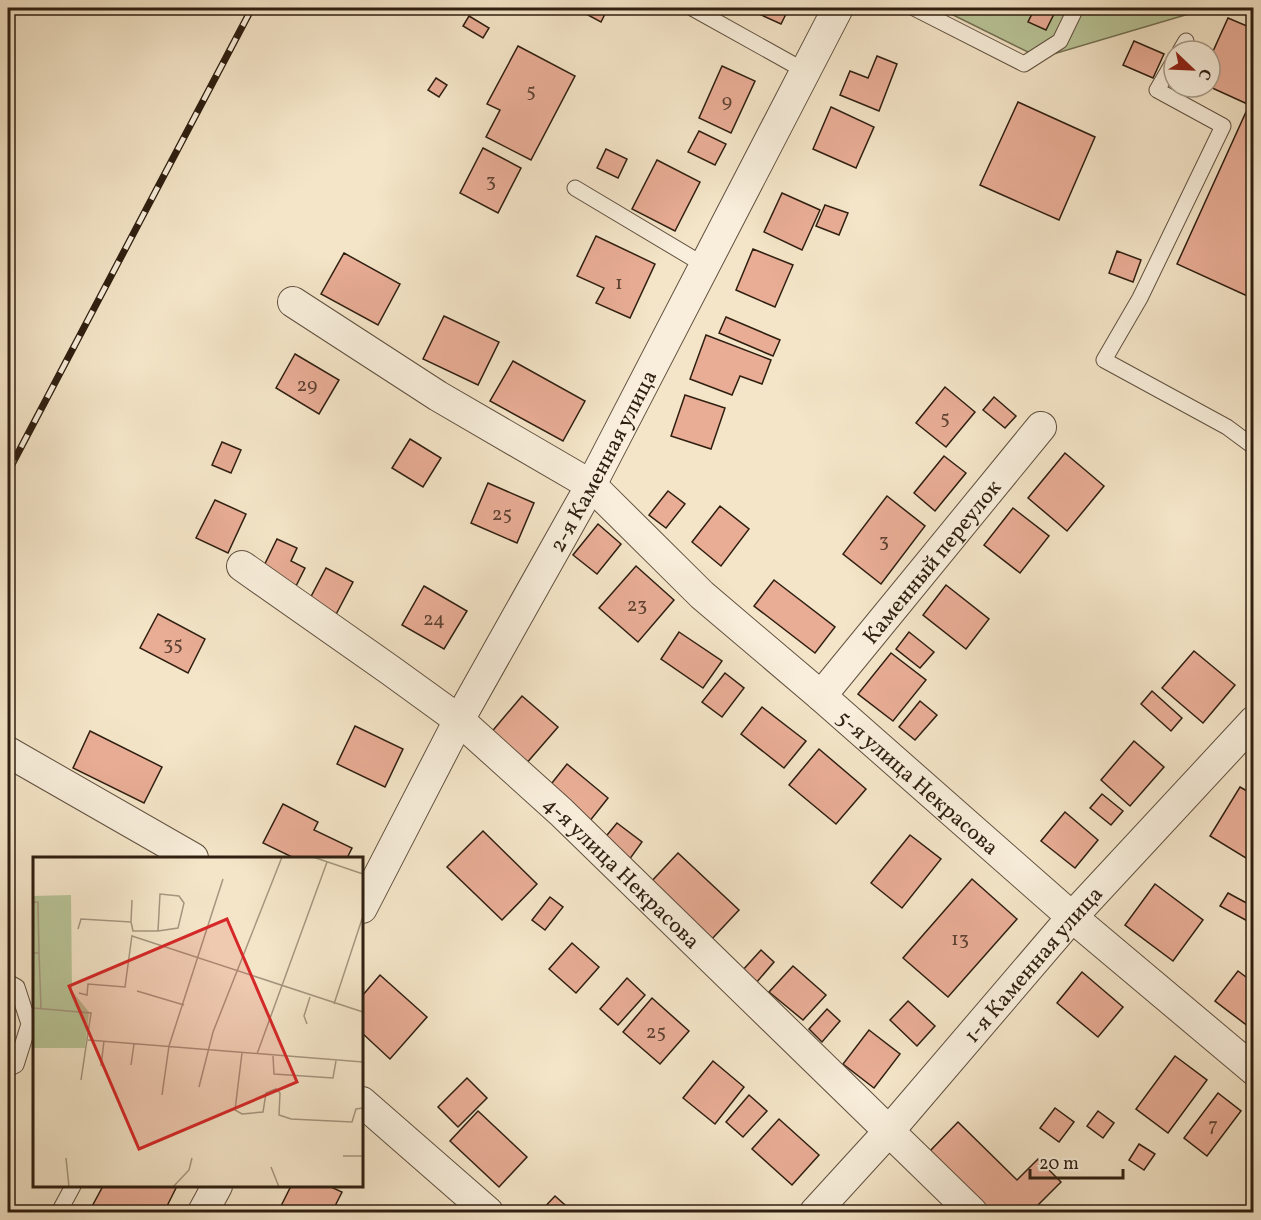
<svg xmlns="http://www.w3.org/2000/svg" width="1261" height="1220" viewBox="0 0 1261 1220" font-family="Vollkorn,serif">
<rect width="100%" height="100%" fill="#f4e5c8"/>
<filter id="stains"><feTurbulence type="fractalNoise" baseFrequency=".00333" numOctaves="4"/><feColorMatrix values="0 0 0 0 .2 0 0 0 0 .09 0 0 0 0 .02 0 0 0 .5 -.17"/></filter>
<radialGradient id="worn" r=".72"><stop offset=".6" stop-color="#630" stop-opacity="0"/><stop offset="1" stop-color="#630" stop-opacity=".3"/></radialGradient>
<path fill="#b9c598" stroke="#747254" stroke-width="1.5" d="M939,8H1209L1040,58Z"/>
<g fill="#e9ad96" stroke="#2f1f11" stroke-width="1.5">
<path d="M575,8H608L601,22Z"/>
<path d="M746,8H789L781,24Z"/>
<path d="M1035,8H1057L1046,30L1028,22Z"/>
<path d="M469,16L489,28L483,38L463,26Z"/>
<path d="M1228,18L1254,29V107L1210,87V58Z"/>
<path d="M1134,41L1164,54L1153,78L1123,65Z"/>
<path d="M518,46L575,76L531,160L486,137L500,110L487,104Z"/>
<path d="M877,56L897,64L879,111L840,95L850,71L868,78Z"/>
<path d="M722,66L755,81L731,133L699,118Z"/>
<path d="M436,78L447,85L439,97L428,90Z"/>
<path d="M1018,102L1095,137L1059,220L980,185Z"/>
<path d="M831,107L874,127L856,168L813,149Z"/>
<path d="M1246,112L1254,115V299L1177,264Z"/>
<path d="M699,131L726,144L715,165L688,152Z"/>
<path d="M483,148L521,168L498,213L460,193Z"/>
<path d="M606,149L627,159L618,178L597,168Z"/>
<path d="M657,160L700,182L675,231L632,209Z"/>
<path d="M782,193L820,210L802,250L764,232Z"/>
<path d="M825,205L848,213L839,235L816,226Z"/>
<path d="M596,236L655,264L630,318L596,303L604,288L577,276Z"/>
<path d="M753,249L793,265L775,307L736,290Z"/>
<path d="M1117,251L1141,260L1133,282L1109,273Z"/>
<path d="M344,253L400,284L378,325L321,294Z"/>
<path d="M444,316L499,342L478,385L423,359Z"/>
<path d="M726,317L780,340L773,356L719,333Z"/>
<path d="M706,335L771,360L762,384L740,376L732,395L690,379Z"/>
<path d="M295,354L339,380L319,414L276,388Z"/>
<path d="M513,361L585,401L563,441L490,401Z"/>
<path d="M945,387L975,412L946,447L916,423Z"/>
<path d="M685,395L725,408L711,449L671,436Z"/>
<path d="M994,397L1016,416L1005,428L983,410Z"/>
<path d="M410,439L441,458L423,487L392,468Z"/>
<path d="M222,442L241,450L231,473L212,465Z"/>
<path d="M1065,453L1104,486L1067,531L1028,498Z"/>
<path d="M944,456L966,473L935,511L914,493Z"/>
<path d="M488,483L534,503L517,543L471,523Z"/>
<path d="M668,491L685,504L666,528L649,515Z"/>
<path d="M887,496L925,526L881,584L843,554Z"/>
<path d="M215,500L246,514L228,553L196,538Z"/>
<path d="M720,506L749,529L721,566L692,542Z"/>
<path d="M1013,508L1049,536L1020,573L984,545Z"/>
<path d="M598,524L621,544L597,574L573,555Z"/>
<path d="M277,539L297,548L291,561L305,568L294,590L260,574Z"/>
<path d="M636,566L674,600L638,642L599,608Z"/>
<path d="M326,568L353,582L332,622L305,608Z"/>
<path d="M774,580L835,627L815,653L754,606Z"/>
<path d="M946,585L989,619L966,649L923,615Z"/>
<path d="M424,586L467,611L444,649L402,625Z"/>
<path d="M158,614L205,639L188,673L140,648Z"/>
<path d="M679,632L722,661L703,688L661,659Z"/>
<path d="M909,632L934,652L920,668L896,649Z"/>
<path d="M1194,651L1235,685L1203,723L1162,688Z"/>
<path d="M891,653L926,680L893,721L858,694Z"/>
<path d="M725,673L744,688L722,717L702,702Z"/>
<path d="M1152,691L1182,718L1171,731L1141,704Z"/>
<path d="M522,696L558,727L525,765L489,735Z"/>
<path d="M920,701L937,715L915,740L899,727Z"/>
<path d="M762,707L806,741L784,768L741,734Z"/>
<path d="M355,726L403,749L385,787L337,764Z"/>
<path d="M90,731L162,767L144,803L73,768Z"/>
<path d="M1134,741L1164,767L1130,806L1101,780Z"/>
<path d="M819,749L866,789L836,824L789,785Z"/>
<path d="M567,764L608,798L589,822L548,788Z"/>
<path d="M1240,787L1254,795V863L1210,836Z"/>
<path d="M1102,794L1123,811L1111,825L1090,808Z"/>
<path d="M283,804L318,822L314,830L352,848L347,858H294L263,843Z"/>
<path d="M1065,812L1098,840L1075,868L1041,841Z"/>
<path d="M617,823L642,842L629,860L603,840Z"/>
<path d="M483,831L537,884L502,920L447,867Z"/>
<path d="M910,835L941,859L902,908L871,883Z"/>
<path d="M678,853L739,910L710,941L649,884Z"/>
<path d="M972,879L1017,919L948,997L903,958Z"/>
<path d="M1155,884L1203,920L1173,961L1125,925Z"/>
<path d="M1228,893L1254,907V918L1251,923L1220,906Z"/>
<path d="M550,897L563,907L545,930L532,920Z"/>
<path d="M572,943L599,967L576,993L549,969Z"/>
<path d="M761,950L774,962L756,983L742,971Z"/>
<path d="M793,966L826,995L803,1020L769,992Z"/>
<path d="M1238,971L1254,983V1021L1249,1027L1215,1001Z"/>
<path d="M1082,972L1123,1007L1098,1037L1057,1003Z"/>
<path d="M380,975L427,1017L390,1059L362,1033V996Z"/>
<path d="M627,978L645,995L618,1025L600,1009Z"/>
<path d="M652,998L689,1031L660,1064L623,1032Z"/>
<path d="M908,1001L935,1026L917,1046L890,1020Z"/>
<path d="M827,1009L840,1021L822,1042L809,1029Z"/>
<path d="M869,1030L900,1054L874,1088L843,1064Z"/>
<path d="M1175,1056L1207,1080L1168,1133L1136,1109Z"/>
<path d="M713,1061L744,1087L715,1124L683,1098Z"/>
<path d="M467,1078L487,1098L458,1127L438,1107Z"/>
<path d="M1218,1093L1241,1111L1207,1156L1184,1138Z"/>
<path d="M749,1095L767,1111L743,1137L726,1122Z"/>
<path d="M1055,1108L1074,1122L1059,1142L1040,1128Z"/>
<path d="M478,1111L527,1157L499,1187L450,1141Z"/>
<path d="M1098,1111L1114,1123L1103,1138L1087,1126Z"/>
<path d="M779,1119L819,1155L792,1185L752,1149Z"/>
<path d="M958,1122L1017,1180L1038,1159L1061,1182L1031,1212H988L928,1153Z"/>
<path d="M1139,1144L1155,1154L1144,1170L1129,1160Z"/>
<path d="M103,1186H177L164,1212H89Z"/>
<path d="M291,1186H329L342,1192L332,1212H278Z"/>
<path d="M555,1196L573,1212H540Z"/>
</g>
<g fill="none" stroke-linecap="round" stroke-linejoin="round">
<g stroke="#60503f" stroke-width="17">
<g id="service">
<path d="M692,8L805,71"/>
<path d="M914,8L1024,64L1060,41L1076,8"/>
<path d="M1180,51L1186,41"/>
<path d="M1174,61L1157,90L1223,126L1140,298L1104,360L1227,427L1254,447"/>
<path d="M575,188L704,265"/>
<path d="M8,982L17,987L29,1024L16,1065L8,1069"/>
<path d="M59,1212L73,1186"/>
</g>
</g>
<g stroke="#60503f" stroke-width="32">
<g id="minor">
<path id="s1" d="M293,302L438,396L591,485L702,595L821,696L1072,917L1254,1070"/>
<path id="s2" d="M242,566L390,670L459,720L561,812L972,1212"/>
<path id="s3" d="M821,696L1041,427"/>
<path d="M8,752L193,858"/>
<path id="s4" d="M362,908L459,720L591,485L838,8"/>
<path d="M362,1102L488,1212"/>
<path d="M203,1212L217,1186"/>
<path id="s5" d="M815,1212L889,1131L1072,917L1254,721"/>
</g>
</g>
<use href="#service" stroke="#f8eedb" stroke-width="15"/>
<use href="#minor" stroke="#f8eedb" stroke-width="30"/>
<g stroke="#2f1f11" stroke-width="7">
<path id="rail" d="M8,472L252,8"/>
</g>
<use href="#rail" stroke="#f8eedb" stroke-width="4.5" stroke-dasharray="14" stroke-linecap="butt"/>
</g>
<g text-anchor="middle" stroke-width="4.5" stroke-linejoin="round" paint-order="stroke">
<g font-size="20" fill="#5e4232">
<text x="531" y="97">5</text>
<text x="727" y="107">9</text>
<text x="491" y="187">3</text>
<text x="619" y="289">1</text>
<text x="307" y="391">29</text>
<text x="945" y="424">5</text>
<text x="502" y="520">25</text>
<text x="884" y="547">3</text>
<text x="637" y="611">23</text>
<text x="434" y="625">24</text>
<text x="173" y="650">35</text>
<text x="960" y="945">13</text>
<text x="656" y="1038">25</text>
<text x="1213" y="1131">7</text>
</g>
<g font-size="22" fill="#2f1f11" stroke="#f8eedb">
<text dy="8" stroke="none"><textPath href="#s4" startOffset="508">2-я Каменная улица</textPath></text>
<text dy="8" stroke="none"><textPath href="#s3" startOffset="174">Каменный переулок</textPath></text>
<text dy="8" stroke="none"><textPath href="#s1" startOffset="792">5-я улица Некрасова</textPath></text>
<text dy="8" stroke="none"><textPath href="#s2" startOffset="489">4-я улица Некрасова</textPath></text>
<text dy="8" stroke="none"><textPath href="#s5" startOffset="330">1-я Каменная улица</textPath></text>
</g>
</g>
<g transform="translate(33 857)">
<rect width="330" height="330" fill="#f4e5c8"/>
<path d="M38,38L39,134L56,155L52,191H0V39Z" fill="#b9c598"/>
<path fill="none" stroke="#a5967f" stroke-width="1.5" d="M280,0L330,17M0,45H5L6,96M98,65L100,74H125L127,37L146,39L151,46L145,71L125,74M45,72L48,62L98,65L99,43M99,79L330,155M0,96H6L8,152M104,134L151,148M46,136L54,138L55,127L92,130L99,78M301,147L330,59M0,151L58,156L48,223M274,167L271,159L277,140M55,183L330,205M209,196L202,253L209,257L230,255L233,236L243,232L247,236L246,258L258,262L319,265L323,252L330,251M224,197L294,5M240,199L241,217L300,221L303,204M98,208L101,187M68,209L71,184M166,230L180,175L249,0M129,238L136,189L190,22M310,299H330M33,301L36,330M238,310L246,330M140,330L156,313L159,301"/>
<path fill="#d62828" fill-opacity="0.15" stroke="#d62828" stroke-width="3" d="M194,62L264,225L106,292L36,129Z"/>
<rect width="330" height="330" fill="none" stroke="#2f1f11" stroke-width="3"/>
</g>
<rect width="1261" height="1220" fill="none" stroke="#f4e5c8" stroke-width="30"/>
<rect x="9" y="9" width="1243" height="1202" fill="none" stroke="#2f1f11" stroke-width="3"/>
<rect x="15" y="15" width="1231" height="1190" fill="none" stroke="#2f1f11" stroke-width="1.5"/>
<g transform="translate(1192 69) rotate(113)"><circle r="28" fill="#f8eedb" stroke="#a89b8a" stroke-width="1.5"/>
<path d="M0-4.5L10 22L0 15L-10 22Z" fill="#8f2418"/>
<text y="-9" font-size="16" font-weight="bold" text-anchor="middle" fill="#2f1f11">С</text>
</g>
<path d="M1030 1169v9h93v-9" fill="none" stroke="#2f1f11" stroke-width="3"/>
<text x="1039" y="1169" font-size="18" fill="#2f1f11" stroke="#f8eedb" stroke-width="4.5" paint-order="stroke">20 m</text>
<rect width="100%" height="100%" filter="url(#stains)"/>
<rect width="100%" height="100%" fill="url(#worn)"/>
</svg>
